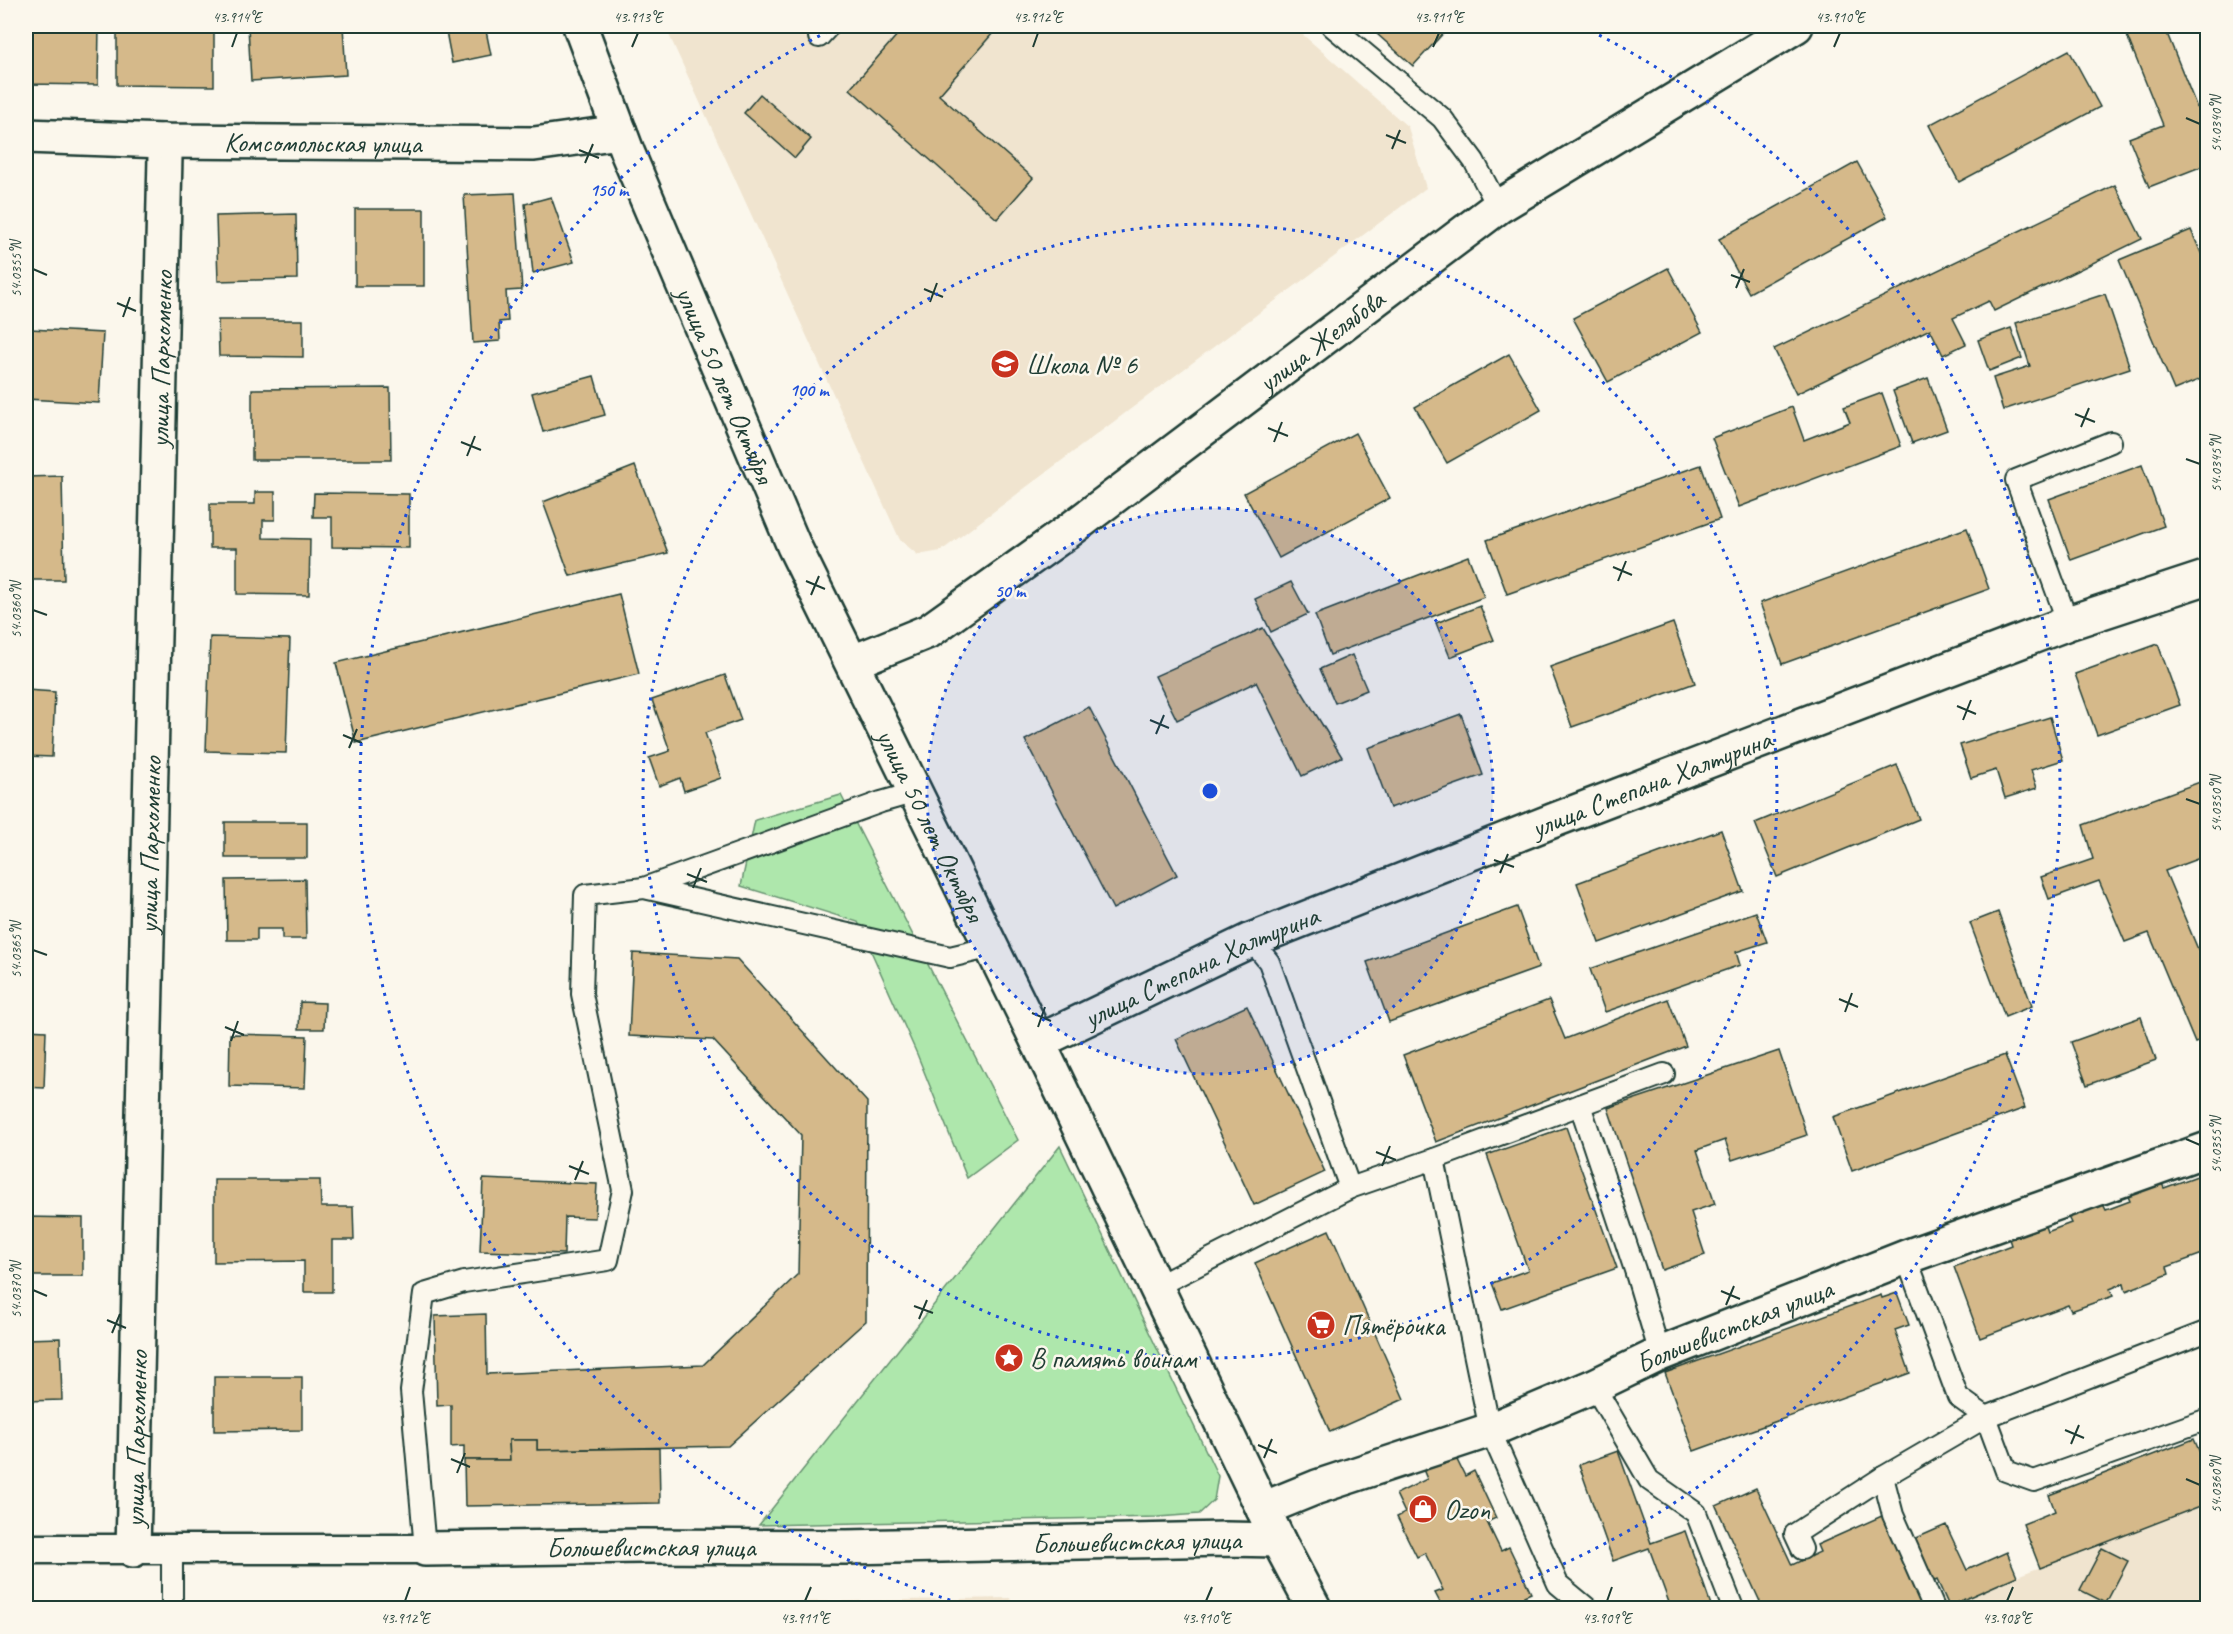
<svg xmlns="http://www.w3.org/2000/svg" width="2233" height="1634" viewBox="0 0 2233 1634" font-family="Caveat,sans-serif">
<rect width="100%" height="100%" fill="#fbf7ec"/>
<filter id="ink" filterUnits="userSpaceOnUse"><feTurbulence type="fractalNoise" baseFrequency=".0167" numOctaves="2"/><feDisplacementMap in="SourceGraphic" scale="12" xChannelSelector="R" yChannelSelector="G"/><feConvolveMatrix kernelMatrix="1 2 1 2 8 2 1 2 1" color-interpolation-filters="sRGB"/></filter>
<g filter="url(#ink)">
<g fill="#f0e4cf">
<path d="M665,26H1293L1408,127L1426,188L941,551L918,555L900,540Z"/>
<path d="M2207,1503V1608H1915L1945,1596L1950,1606L2017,1576Z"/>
<path d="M1010,1598L1014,1608H796V1602Z"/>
</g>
<g fill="#aee7ac" stroke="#669270" stroke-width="1.5">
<path d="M841,795L1018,1140L967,1178L917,1054L858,922L741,886L755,820Z"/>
<path d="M1060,1146L1218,1476L1214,1500L1199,1514L1158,1517L759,1525Z"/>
</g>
<g fill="#d5b98a" stroke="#1f3d34" stroke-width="1.5">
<path d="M30,26H99L98,85L26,84V39H30Z"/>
<path d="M117,26H214V86L117,85Z"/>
<path d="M248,26H343L346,75L251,81Z"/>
<path d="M445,26H485L491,55L452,63Z"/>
<path d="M905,26H999L939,95L1033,178L997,219L850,89Z"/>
<path d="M1368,26H1450L1413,66Z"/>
<path d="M2123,26H2164L2208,135V164L2149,187L2129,138L2163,125Z"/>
<path d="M2069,50L2100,107L1959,182L1929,125Z"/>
<path d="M760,94L811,139L795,158L744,113Z"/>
<path d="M1857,162L1887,217L1749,293L1719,239Z"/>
<path d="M2115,185L2142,239L1994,311L1989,301L1953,318L1966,344L1943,355L1930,329L1796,394L1774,349Z"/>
<path d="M515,193L522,290L506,291L508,321L499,322L500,341L473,343L464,195Z"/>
<path d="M551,197L574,262L533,273L525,204Z"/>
<rect x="355" y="209" width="69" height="77"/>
<path d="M296,214L297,279L218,281L216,216Z"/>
<path d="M2191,230L2208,269V376L2174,390L2119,260Z"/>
<path d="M1668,268L1702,332L1608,382L1573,318Z"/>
<path d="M2105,294L2130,368L2003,410L1993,378L2030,366L2016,323Z"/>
<path d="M218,320H303V357L219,356Z"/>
<path d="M2011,328L2022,358L1989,371L1978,340Z"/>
<path d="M30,329L103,333L99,403L26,399Z"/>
<path d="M1509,354L1541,410L1447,463L1415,407Z"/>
<path d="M594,376L605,415L543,432L532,393Z"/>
<path d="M1928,378L1947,430L1912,443L1893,391Z"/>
<path d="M390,388L391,460H252V389Z"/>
<path d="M1882,393L1901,446L1739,507L1712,438L1792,407L1804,440L1850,422L1844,407Z"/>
<path d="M1355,433L1390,498L1279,558L1244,493Z"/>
<path d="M1701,465L1720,519L1507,594L1487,540Z"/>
<path d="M2142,465L2164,526L2071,560L2049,499Z"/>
<path d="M635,466L668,553L570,576L543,502Z"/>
<path d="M62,476L64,580H26V477Z"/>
<path d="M255,492H275V520H263V538L310,539L309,595L237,594V548H210V504H255Z"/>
<path d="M314,493L409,494V548L332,547V517H313Z"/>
<path d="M1967,528L1989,589L1782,664L1760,603Z"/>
<path d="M1468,556L1484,597L1330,655L1315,615Z"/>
<path d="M1291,582L1308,614L1271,632L1255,599Z"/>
<path d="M619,594L639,674L356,743L336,663Z"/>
<path d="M1480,606L1494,640L1450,657L1436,623Z"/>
<path d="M1673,623L1695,683L1572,727L1550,667Z"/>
<path d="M1263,628L1342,757L1302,776L1256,682L1177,720L1155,676Z"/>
<path d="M210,637L290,639L286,753L206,751Z"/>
<path d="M2158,644L2180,705L2097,735L2075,674Z"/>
<path d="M1352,655L1367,690L1335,703L1320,669Z"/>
<path d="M725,675L741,720L705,733L721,778L684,791L680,778L659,786L649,758L670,751L652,700Z"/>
<path d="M26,690L55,692L52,757L26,756Z"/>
<path d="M1089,707L1177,875L1113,909L1025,740Z"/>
<path d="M1461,714L1483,775L1390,808L1368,748Z"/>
<path d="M2050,717L2063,760L2031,770L2037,788L2005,798L1996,770L1971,778L1960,745Z"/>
<path d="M1897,765L1919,819L1777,877L1755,823Z"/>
<path d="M2208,779V855L2165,871L2208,973V1038L2195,1043L2149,933L2125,942L2099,881L2049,899L2041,877L2093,859L2083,825Z"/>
<rect x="225" y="822" width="82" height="36"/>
<path d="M1721,830L1743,891L1599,943L1577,883Z"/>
<path d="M305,879L306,939H282V929H257V940H227L226,880Z"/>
<path d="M1517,907L1539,968L1389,1022L1367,962Z"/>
<path d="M1756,912L1767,942L1736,952L1740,965L1605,1012L1590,969Z"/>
<path d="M1998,912L2032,1006L2005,1017L1970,923Z"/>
<path d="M633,953L737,959L867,1102L866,1321L728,1446L537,1450V1440H509L510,1460H464V1446L451,1447V1405L437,1406L435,1316L486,1314L487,1374L703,1365L798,1274L801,1135L713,1040L629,1036Z"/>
<path d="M1668,999L1686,1046L1436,1142L1403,1055L1549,1000L1565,1039Z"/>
<path d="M300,1002L325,1003L324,1029H299Z"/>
<path d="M1247,1006L1325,1172L1254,1205L1176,1039Z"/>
<path d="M2141,1017L2156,1060L2087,1085L2071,1042Z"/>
<path d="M26,1030L46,1031L44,1088L26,1087Z"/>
<path d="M230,1034L307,1036L305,1088L229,1086Z"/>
<path d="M1779,1051L1807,1135L1732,1160L1725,1140L1697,1150L1715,1204L1691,1212L1705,1255L1662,1270L1608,1108Z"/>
<path d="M2005,1055L2025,1108L1852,1171L1833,1117Z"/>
<path d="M1566,1127L1617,1268L1502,1309L1492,1283L1528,1270L1487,1155Z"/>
<path d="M2208,1172V1252L2167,1267L2169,1274L2126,1291L2124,1283L2110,1289L2113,1296L2071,1311L2068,1305L1980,1338L1954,1267L2011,1245L2009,1239L2045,1226L2047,1232L2071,1223L2068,1217L2103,1204L2106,1210L2130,1201L2127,1194L2161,1181L2164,1188Z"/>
<path d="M483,1179L597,1184L595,1218L565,1217L564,1254L480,1251Z"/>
<path d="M214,1180H320L321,1207H353L354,1240H332V1292H304V1261L214,1262Z"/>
<path d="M26,1217L83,1218V1276H26Z"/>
<path d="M1329,1230L1404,1399L1330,1432L1255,1263Z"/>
<path d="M1897,1293L1909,1325L1895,1330L1910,1373L1694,1451L1665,1373L1881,1295L1882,1298Z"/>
<path d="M60,1338L62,1400L26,1401V1339Z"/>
<path d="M214,1377H302V1430L214,1431Z"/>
<path d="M2194,1439L2201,1455L2208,1453V1503L2040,1568L2023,1524L2055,1511L2049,1495Z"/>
<path d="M509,1440H537V1450L659,1448L660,1503L465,1506L464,1460H510Z"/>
<path d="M1618,1451L1651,1543L1685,1531L1712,1608H1671L1649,1548L1613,1561L1579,1465Z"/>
<path d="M1453,1452L1465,1476L1474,1471L1496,1518L1487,1522L1501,1551L1509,1547L1531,1593L1524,1596L1530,1608H1443L1435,1593L1443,1590L1425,1553L1417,1557L1397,1517L1405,1513L1396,1494L1427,1479L1422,1467Z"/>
<path d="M1756,1488L1792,1565L1820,1552L1817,1545L1884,1515L1925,1604L1915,1608H1763L1716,1506Z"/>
<path d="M1946,1525L1967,1570L2007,1552L2017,1576L1949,1606L1937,1580L1931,1583L1912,1540Z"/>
<path d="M2102,1548L2128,1561L2106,1603L2080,1590Z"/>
</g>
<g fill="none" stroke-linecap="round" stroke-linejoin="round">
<g stroke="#1f3d34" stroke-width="24">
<g id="service">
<path d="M1332,26L1442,118L1474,161L1498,207"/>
<path d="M819,37L829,26"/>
<path d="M2068,623L2016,480L2111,442"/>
<path d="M644,888L881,802L916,792"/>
<path d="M1251,940L1269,962L1350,1188L1434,1159L1664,1074"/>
<path d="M1580,1105L1635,1270L1660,1354"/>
<path d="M1434,1159L1490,1430L1558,1584L1587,1608"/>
<path d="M1906,1257L1958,1397L1986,1417L2006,1471L2034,1481L2208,1419"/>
<path d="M1155,1287L1350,1188"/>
<path d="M1594,1386L1649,1480L1696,1513L1733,1608"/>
<path d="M1883,1477L1893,1515L1934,1608"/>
<path d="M425,1549L411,1391L424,1294L464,1282L608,1260L623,1190L582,994L585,895L644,888L950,957L992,947"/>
<path d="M1802,1549L1795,1534L1883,1477L1986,1417L2208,1331"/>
<path d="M172,1550V1608"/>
</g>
</g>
<g stroke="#1f3d34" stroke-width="33">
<path id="pedestrian" d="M26,1549H425"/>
</g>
<g stroke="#1f3d34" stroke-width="38">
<g id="minor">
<path id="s1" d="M1038,1042L1251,940L1557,819L2068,623L2208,577"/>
<path id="s2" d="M1263,1509L1317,1487L1490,1430L1594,1386L1660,1354L1906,1257L2208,1149"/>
<path id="s3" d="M425,1549L642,1546L847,1547L1226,1539L1278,1540"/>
<path id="s4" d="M133,1550L165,156L164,141"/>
</g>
</g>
<g stroke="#1f3d34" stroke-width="38">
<g id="tertiary">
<path id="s5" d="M26,136L164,141L534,144L620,132"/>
<path id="s6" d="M853,662L929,631L1063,535L1498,207L1796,26"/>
</g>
</g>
<g stroke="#1f3d34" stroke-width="38">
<g id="secondary">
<path id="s7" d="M580,26L628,154L794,546L1038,1042L1278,1540L1314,1608"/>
</g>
</g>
<use href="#service" stroke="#fbf7ec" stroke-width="20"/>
<use href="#pedestrian" stroke="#fbf7ec" stroke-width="28"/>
<use href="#minor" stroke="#fbf7ec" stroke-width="33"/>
<use href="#tertiary" stroke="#fbf7ec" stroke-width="33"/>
<use href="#secondary" stroke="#fbf7ec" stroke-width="33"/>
</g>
</g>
<path fill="none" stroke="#1f3d34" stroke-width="2" d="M232,47L237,33M632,47L638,33M1033,47L1038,33M1433,47L1439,33M1834,47L1840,33M2186,118L2200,124M1386,135L1406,143M1392,149L1400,130M579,150L599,158M585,163L593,144M33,269L47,275M1731,275L1750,282M1736,288L1744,269M924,289L943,297M930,302L937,283M117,303L136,311M123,317L130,297M2075,414L2095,422M2081,427L2089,408M1268,428L1288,436M461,442L481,450M1274,442L1282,422M467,456L475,436M2186,459L2200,464M1613,567L1632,575M806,581L825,589M1618,581L1626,561M811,595L819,576M33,610L47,615M1957,706L1976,714M1150,720L1169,728M1963,720L1971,700M1156,734L1164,715M343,735L362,743M349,748L357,729M2186,799L2200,804M1494,860L1514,867M1500,873L1508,854M687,874L707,882M693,888L701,868M33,950L47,955M1839,999L1858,1007M1845,1012L1852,993M1032,1013L1051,1021M225,1027L244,1035M1038,1027L1045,1007M231,1041L238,1021M2186,1139L2200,1145M1376,1152L1396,1160M569,1166L589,1174M1382,1166L1390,1146M575,1180L583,1161M33,1290L47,1296M1721,1291L1740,1299M1726,1305L1734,1286M914,1306L933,1313M919,1319L927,1300M107,1320L126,1328M112,1333L120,1314M2065,1430L2084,1438M2071,1444L2079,1425M1258,1445L1277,1453M1264,1458L1272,1439M451,1459L470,1467M457,1473L465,1453M2186,1479L2200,1485M405,1601L410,1587M805,1601L811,1587M1206,1601L1212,1587M1607,1601L1612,1587M2007,1601L2013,1587"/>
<circle cx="1210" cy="791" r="283" fill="#1d4ed8" fill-opacity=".12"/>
<g fill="none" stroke="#1d4ed8" stroke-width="3" stroke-dasharray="3 6">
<circle cx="1210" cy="791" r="283"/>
<circle cx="1210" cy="791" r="567"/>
<path d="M976 1608A850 850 0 0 1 837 27M1583 27A850 850 0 0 1 1444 1608"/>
</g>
<defs>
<g id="school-disc" transform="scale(1.5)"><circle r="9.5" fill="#c8321e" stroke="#fbf7ec"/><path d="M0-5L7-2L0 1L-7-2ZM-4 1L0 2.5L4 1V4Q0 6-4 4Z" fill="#fff"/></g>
<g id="supermarket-disc" transform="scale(1.5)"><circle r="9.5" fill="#c8321e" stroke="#fbf7ec"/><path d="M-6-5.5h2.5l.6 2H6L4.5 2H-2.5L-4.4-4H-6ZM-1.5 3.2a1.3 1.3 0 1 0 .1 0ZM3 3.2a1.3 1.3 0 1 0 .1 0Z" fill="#fff"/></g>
<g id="sight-disc" transform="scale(1.5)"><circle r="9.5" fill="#c8321e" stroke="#fbf7ec"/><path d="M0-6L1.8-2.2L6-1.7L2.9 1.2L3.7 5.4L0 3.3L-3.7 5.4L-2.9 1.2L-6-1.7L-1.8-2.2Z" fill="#fff"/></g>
<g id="shop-disc" transform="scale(1.5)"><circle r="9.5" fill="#c8321e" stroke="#fbf7ec"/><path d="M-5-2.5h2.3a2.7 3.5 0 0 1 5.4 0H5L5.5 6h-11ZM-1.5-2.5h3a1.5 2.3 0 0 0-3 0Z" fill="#fff"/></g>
</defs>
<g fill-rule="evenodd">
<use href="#school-disc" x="1005" y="364"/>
<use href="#supermarket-disc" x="1321" y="1325"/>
<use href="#sight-disc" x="1009" y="1358"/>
<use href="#shop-disc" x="1423" y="1509"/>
</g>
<g text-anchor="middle" stroke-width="5" stroke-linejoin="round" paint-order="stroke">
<g font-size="28" fill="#1f3d34" stroke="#fbf7ec">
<text dy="10" stroke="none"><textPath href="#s5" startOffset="297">Комсомольская улица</textPath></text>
<text dy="10" stroke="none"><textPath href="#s6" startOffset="570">улица Желябова</textPath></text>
<text dy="10" stroke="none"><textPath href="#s4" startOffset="1191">улица Пархоменко</textPath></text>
<text dy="10" stroke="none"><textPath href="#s7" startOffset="387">улица 50 лет Октября</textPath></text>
<text dy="10" stroke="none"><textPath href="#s1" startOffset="666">улица Степана Халтурина</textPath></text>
<text dy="10" stroke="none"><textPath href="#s7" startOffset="873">улица 50 лет Октября</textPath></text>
<text dy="10" stroke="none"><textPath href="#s4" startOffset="705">улица Пархоменко</textPath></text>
<text dy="10" stroke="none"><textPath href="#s1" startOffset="180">улица Степана Халтурина</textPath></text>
<text dy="10" stroke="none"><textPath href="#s2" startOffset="506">Большевистская улица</textPath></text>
<text dy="10" stroke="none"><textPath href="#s4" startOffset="111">улица Пархоменко</textPath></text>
<text dy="10" stroke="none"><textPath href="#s3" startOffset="712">Большевистская улица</textPath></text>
<text dy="10" stroke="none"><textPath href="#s3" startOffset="226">Большевистская улица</textPath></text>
</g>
<g font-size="28" fill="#1f3d34" stroke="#fbf7ec" text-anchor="start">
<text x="1026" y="374">Школа № 6</text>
<text x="1342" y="1335">Пятёрочка</text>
<text x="1030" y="1368">В память воинам</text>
<text x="1444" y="1519">Ozon</text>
</g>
</g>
<circle cx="1210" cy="791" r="9" fill="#1d4ed8" stroke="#fbf7ec" stroke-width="3"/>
<g font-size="18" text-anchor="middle" font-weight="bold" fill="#1d4ed8" stroke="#fbf7ec" stroke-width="5" stroke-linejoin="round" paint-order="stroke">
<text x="609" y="196">150 m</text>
<text x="809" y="396">100 m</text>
<text x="1010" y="597">50 m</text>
</g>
<rect width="2233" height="1634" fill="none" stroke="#fbf7ec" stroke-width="66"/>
<rect x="33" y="33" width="2167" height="1568" fill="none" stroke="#1f3d34" stroke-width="2"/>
<g font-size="15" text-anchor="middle" fill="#1f3d34">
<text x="237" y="22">43.914°E</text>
<text x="638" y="22">43.913°E</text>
<text x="1038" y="22">43.912°E</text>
<text x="1439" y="22">43.911°E</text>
<text x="1840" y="22">43.910°E</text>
<text transform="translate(2216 124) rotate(-90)" y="5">54.0340°N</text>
<text transform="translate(16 269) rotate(-90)" y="5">54.0355°N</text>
<text transform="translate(2216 464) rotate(-90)" y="5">54.0345°N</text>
<text transform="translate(16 610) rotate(-90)" y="5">54.0360°N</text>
<text transform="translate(2216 804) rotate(-90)" y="5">54.0350°N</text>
<text transform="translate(16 950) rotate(-90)" y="5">54.0365°N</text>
<text transform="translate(2216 1145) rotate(-90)" y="5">54.0355°N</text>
<text transform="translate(16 1290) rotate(-90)" y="5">54.0370°N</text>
<text transform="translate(2216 1485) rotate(-90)" y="5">54.0360°N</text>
<text x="405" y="1623">43.912°E</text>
<text x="805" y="1623">43.911°E</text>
<text x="1206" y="1623">43.910°E</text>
<text x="1607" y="1623">43.909°E</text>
<text x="2007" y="1623">43.908°E</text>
</g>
</svg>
